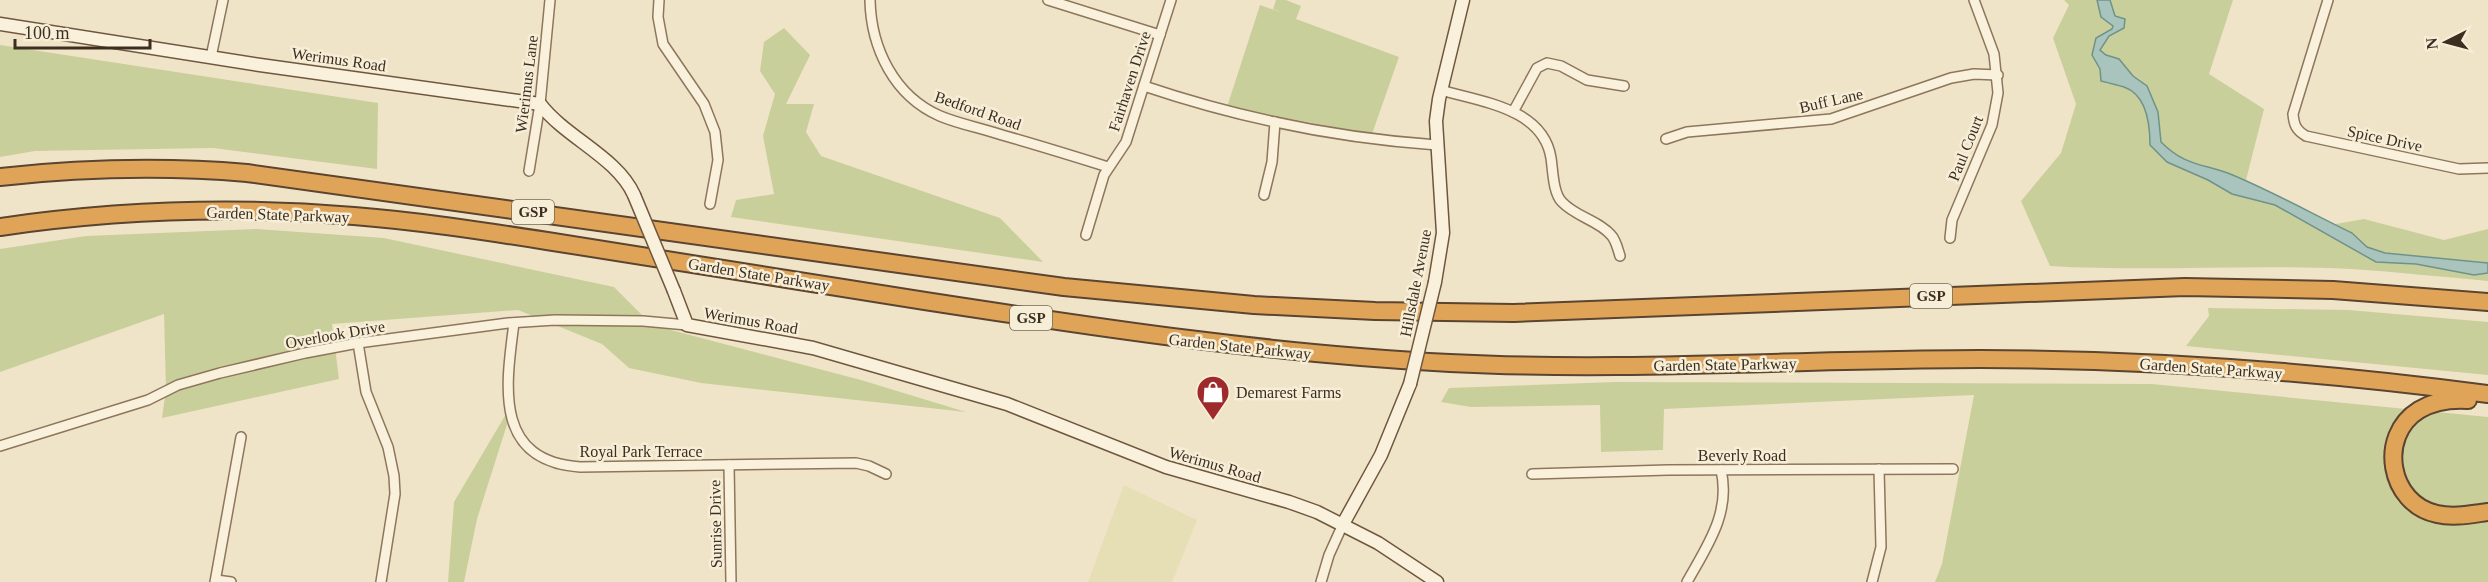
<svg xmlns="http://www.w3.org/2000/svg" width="2488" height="582" viewBox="0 0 2488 582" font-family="Georgia,serif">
<rect width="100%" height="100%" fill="#f0e4c8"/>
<path fill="#e6deb5" d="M1124,485L1197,520L1172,582H1088Z"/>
<g fill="#c9cf9b">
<path d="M1276,0H1286L1301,6L1296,19L1399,57L1372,134L1227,107L1260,5L1283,13L1273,9Z"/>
<path d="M2064,0H2233L2209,74L2264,109L2245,184L2330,225L2364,219L2444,240L2488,229V281C2443,277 2397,272 2351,269C2251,264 2150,272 2050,266L2021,201L2061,153L2076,104L2053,38L2069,5Z"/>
<path d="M784,28L810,55L786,104H814L806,132L821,156L1000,218L1043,262L731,217L736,200L774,194L763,136L775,94L760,71L764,42Z"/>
<path d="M0,45L378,103L377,169L213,148L35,151L0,157Z"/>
<path d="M257,229L384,238L614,287L652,325L861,380L966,412L701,383L629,368L602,344L518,310L332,324L339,379L162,418L166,390L164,314L0,372V249L86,236Z"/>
<path d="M2208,308L2349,310L2488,322V375L2186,346L2209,316Z"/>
<path d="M1615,382L2152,384L2488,417V582H1935L1942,564L1974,395L1664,409L1663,450L1601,452L1600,405L1471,407L1441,402L1449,388Z"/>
<path d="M509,409L510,415L477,519L464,582H448L454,502Z"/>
</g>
<path fill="#a9c4bc" stroke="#6f938a" stroke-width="1.5" d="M2097,0H2110L2115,16L2125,19L2124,28L2109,36L2100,50L2106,55L2119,59L2133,76L2147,86L2158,112L2161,142C2187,168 2205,163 2235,176C2275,193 2313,214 2352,233L2367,247L2385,253L2488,263V273L2474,275L2416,264L2376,262L2275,205L2232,194L2208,180L2167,162L2150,145C2150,124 2147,95 2124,87C2117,85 2109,83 2101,81L2100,69L2092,55L2096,38L2112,29L2113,26L2101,17Z"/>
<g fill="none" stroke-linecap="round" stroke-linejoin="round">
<g stroke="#8d765c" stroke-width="12">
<g id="street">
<path d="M659,0L658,17L663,44L704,104L715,132L718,160L710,204"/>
<path d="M870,0C871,48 894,96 940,116C959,124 981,128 1002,135C1037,145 1073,156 1108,167"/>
<path d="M1048,0L1160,35"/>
<path d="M2328,0L2293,114C2294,125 2296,130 2306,136L2459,169L2488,168"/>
<path d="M211,57L223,0"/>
<path d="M1144,86C1239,118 1336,138 1437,145"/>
<path d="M1441,90C1481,102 1543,108 1551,158C1553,171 1553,193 1562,202C1576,217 1598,220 1611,235C1616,240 1618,250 1620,256"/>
<path d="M1513,112L1537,68L1547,63L1561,66L1587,80L1624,86"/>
<path d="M1666,139L1687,132L1831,119L1951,78L1974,74L1998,75"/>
<path d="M529,171L540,104L550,0"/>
<path d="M1264,195L1272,162L1275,122"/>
<path d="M1086,235L1104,175L1126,142L1171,0"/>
<path d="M1950,238L1952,220L1992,125L1998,93L1994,54L1974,0"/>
<path d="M514,323C506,385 493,461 580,467L856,463L869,466L886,474"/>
<path d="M358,343L366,392L388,447L394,476L395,494L381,582"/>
<path d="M0,446L148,400L178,385L220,373L305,353L358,343L508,323L555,320L643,321L687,325"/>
<path d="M729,465L731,582"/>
<path d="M1532,474L1668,470L1953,469"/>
<path d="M216,580L231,582"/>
<path d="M215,582L241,437"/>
<path d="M1321,582L1329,555L1343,524"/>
<path d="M1687,582C1707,546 1731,513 1721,470"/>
<path d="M1872,582L1881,547L1879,469"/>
</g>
</g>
<g stroke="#6f573f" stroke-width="15">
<g id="secondary">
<path d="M0,24L260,65L540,104C566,138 617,157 634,195"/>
<path d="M1435,282L1443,233L1436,121L1439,99L1463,0"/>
<path d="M674,291L687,325L813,348L1007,404L1166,467L1289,502L1317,512L1378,543L1437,582"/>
<path d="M1343,524L1381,455L1410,384"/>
</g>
</g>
<g stroke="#5b4430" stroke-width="20">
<g id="highway">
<path d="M0,177C83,168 164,166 247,173L1064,287L1254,305L1375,311L1514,313L2185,287L2333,290L2488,302"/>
<path d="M0,227C117,210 236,206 354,216C418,221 483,231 547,241C673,261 799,281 925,301C1100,328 1273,354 1450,363C1627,372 1803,359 1980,359C2149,359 2320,372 2488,394"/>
<path d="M2468,400C2451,399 2434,401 2419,410C2377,436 2389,504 2437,514C2454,518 2472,514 2488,512"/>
</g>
</g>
<use href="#street" stroke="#faf1dc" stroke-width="9"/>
<use href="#secondary" stroke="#faf1dc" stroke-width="12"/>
<use href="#highway" stroke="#e0a458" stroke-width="16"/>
<g stroke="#6f573f" stroke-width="15" stroke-linecap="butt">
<g id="secondary-bridge">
<path d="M634,195L674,291"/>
<path d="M1410,384L1435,282"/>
</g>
</g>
<use href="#secondary-bridge" stroke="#faf1dc" stroke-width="12"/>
</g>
<defs>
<g id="shop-pin" transform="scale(1.725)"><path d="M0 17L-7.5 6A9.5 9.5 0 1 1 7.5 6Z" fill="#9e2a2b" stroke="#f7eed8"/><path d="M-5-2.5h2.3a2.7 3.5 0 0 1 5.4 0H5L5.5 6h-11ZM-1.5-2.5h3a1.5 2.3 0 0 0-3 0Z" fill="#fff"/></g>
</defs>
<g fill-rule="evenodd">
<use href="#shop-pin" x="1213" y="392"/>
</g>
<g text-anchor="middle" stroke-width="5" stroke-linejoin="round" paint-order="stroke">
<g fill="#f7eed8" stroke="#756857" stroke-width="1.5">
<rect x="512" y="200" width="42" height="24" rx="4.5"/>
<rect x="1910" y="284" width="42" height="24" rx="4.5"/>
<rect x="1010" y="306" width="42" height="24" rx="4.5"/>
</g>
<g font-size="15" font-weight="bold" fill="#3d2e20">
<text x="533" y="217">GSP</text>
<text x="1931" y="301">GSP</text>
<text x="1031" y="323">GSP</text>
</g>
<g font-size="16" fill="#3d2e20" stroke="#f7eed8">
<text transform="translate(339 59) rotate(8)" y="6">Werimus Road</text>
<text transform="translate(1129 81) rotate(-72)" y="6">Fairhaven Drive</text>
<text transform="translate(526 84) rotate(-83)" y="6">Wierimus Lane</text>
<text transform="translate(1831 100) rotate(-13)" y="6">Buff Lane</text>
<text transform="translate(978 110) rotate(19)" y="6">Bedford Road</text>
<text transform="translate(2385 138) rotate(12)" y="6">Spice Drive</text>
<text transform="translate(1965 148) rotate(-68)" y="6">Paul Court</text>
<text transform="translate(278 214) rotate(2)" y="6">Garden State Parkway</text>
<text transform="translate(759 274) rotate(9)" y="6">Garden State Parkway</text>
<text transform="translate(1415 283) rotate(-79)" y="6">Hillsdale Avenue</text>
<text transform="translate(751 320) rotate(10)" y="6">Werimus Road</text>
<text transform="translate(335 334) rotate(-10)" y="6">Overlook Drive</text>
<text transform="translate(1240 346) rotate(6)" y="6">Garden State Parkway</text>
<text transform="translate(1725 364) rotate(-1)" y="6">Garden State Parkway</text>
<text transform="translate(2211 368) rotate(4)" y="6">Garden State Parkway</text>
<text x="641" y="457">Royal Park Terrace</text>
<text x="1742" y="461">Beverly Road</text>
<text transform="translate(1215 464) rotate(16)" y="6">Werimus Road</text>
<text transform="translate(715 524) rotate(-91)" y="6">Sunrise Drive</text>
</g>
<g font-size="16" fill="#3d2e20" stroke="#f7eed8" text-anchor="start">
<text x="1236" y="398">Demarest Farms</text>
</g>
</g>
<g transform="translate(2446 42) rotate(264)" stroke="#f7eed8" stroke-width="4.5" paint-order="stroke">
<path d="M0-4.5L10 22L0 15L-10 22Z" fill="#3d2e20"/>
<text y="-9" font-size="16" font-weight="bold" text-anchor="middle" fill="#3d2e20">N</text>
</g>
<path d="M15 39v9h135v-9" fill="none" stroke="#3d2e20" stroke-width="3"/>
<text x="24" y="39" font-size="18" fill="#3d2e20" stroke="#f7eed8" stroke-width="4.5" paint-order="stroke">100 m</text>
</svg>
